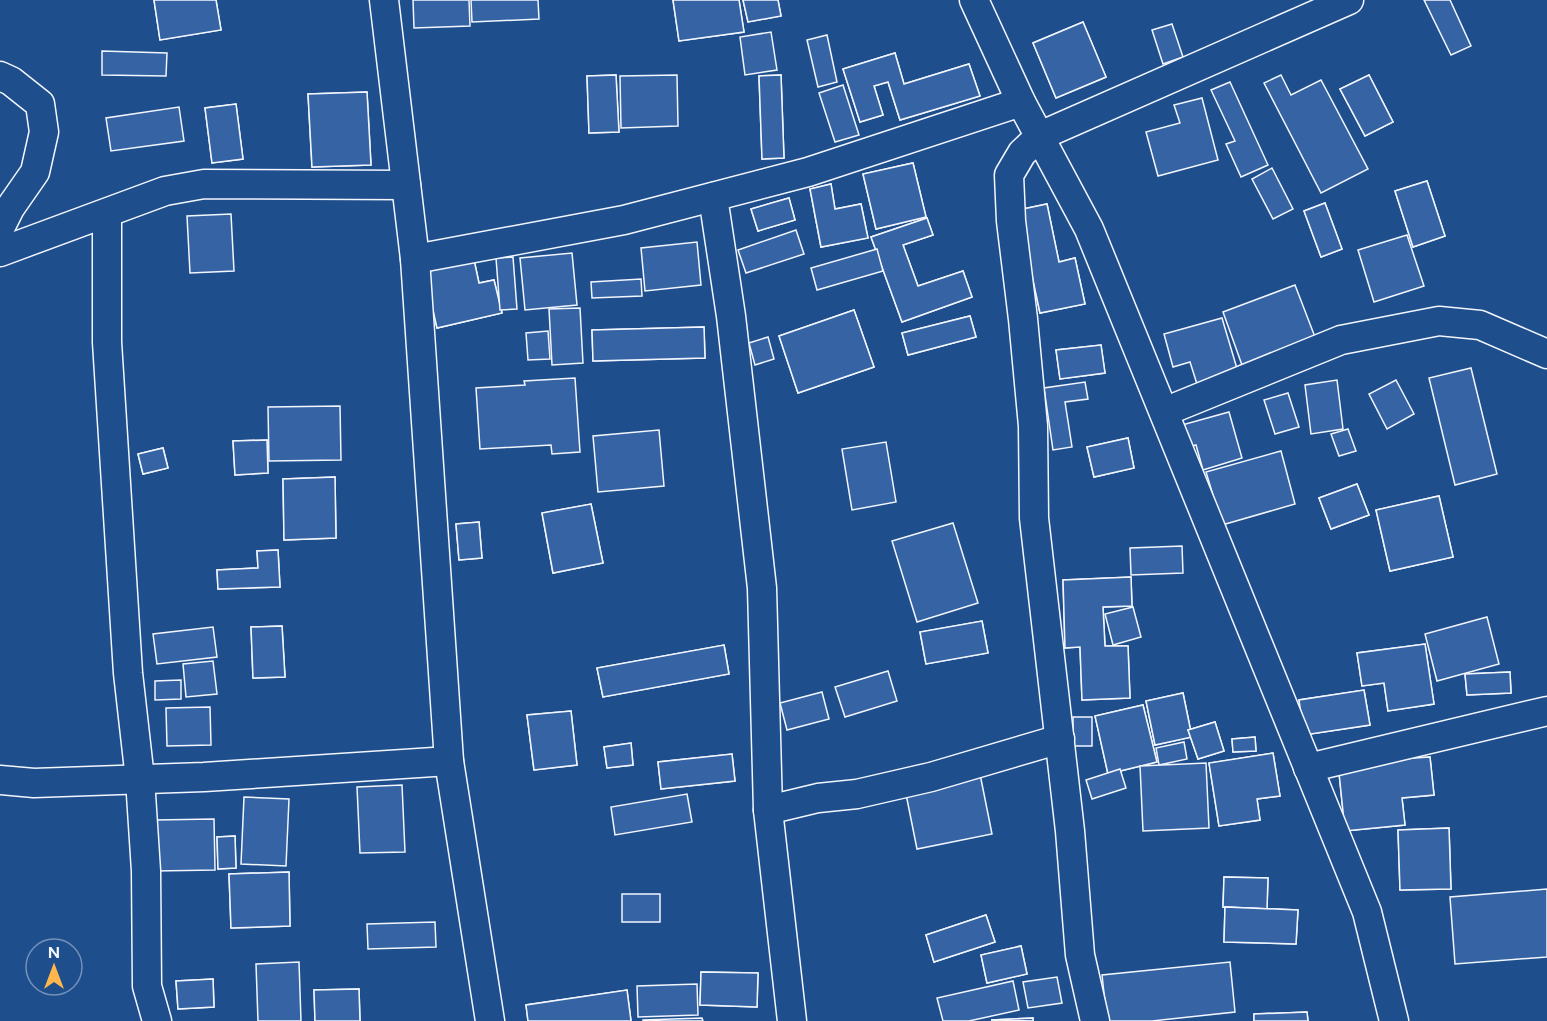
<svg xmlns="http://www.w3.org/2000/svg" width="1547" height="1021" viewBox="0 0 1547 1021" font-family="Figtree,sans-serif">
<rect width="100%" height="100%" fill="#1f4e8c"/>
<g fill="#3563a3" stroke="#f2f6ff" stroke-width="1.5">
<path d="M154,0H216L221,30L160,40Z"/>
<path d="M154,0H216L221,30L160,40Z"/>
<path d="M413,0H469L470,26L414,28Z"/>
<path d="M471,0H538L539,19L472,22Z"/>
<path d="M673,0H739L744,32L679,41Z"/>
<path d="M673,0H739L744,32L679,41Z"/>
<path d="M743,0H778L781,16L748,22Z"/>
<path d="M743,0H778L781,16L748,22Z"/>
<path d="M1424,0H1450L1471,46L1451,55Z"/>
<path d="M1083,22L1106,77L1056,98L1033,43Z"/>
<path d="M1083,22L1106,77L1056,98L1033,43Z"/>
<path d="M1172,24L1183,57L1163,64L1152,30Z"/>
<path d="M771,32L777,70L745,75L740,37Z"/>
<path d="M827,35L837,82L818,87L807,40Z"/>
<path d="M102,51L167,53L166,76L102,75Z"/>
<path d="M895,53L904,84L969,64L980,96L900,120L888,82L874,86L883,115L860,122L843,69Z"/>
<path d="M895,53L904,84L969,64L980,96L900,120L888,82L874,86L883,115L860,122L843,69Z"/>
<path d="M616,75L619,132L589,133L587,76Z"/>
<path d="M616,75L619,132L589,133L587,76Z"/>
<path d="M677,75L678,126L621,128L620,76Z"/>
<path d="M781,75L784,158L762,159L759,76Z"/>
<path d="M781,75L784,158L762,159L759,76Z"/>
<path d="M1281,75L1291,95L1321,80L1368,169L1321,193L1264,83Z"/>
<path d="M1369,75L1393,122L1365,136L1340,89Z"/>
<path d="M1369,75L1393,122L1365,136L1340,89Z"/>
<path d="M1230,82L1268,165L1241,177L1226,144L1235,141L1211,90Z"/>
<path d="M843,85L859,135L835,142L819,93Z"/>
<path d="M367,92L371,165L312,167L308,94Z"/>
<path d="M367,92L371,165L312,167L308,94Z"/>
<path d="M1202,98L1218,160L1158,176L1146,132L1180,123L1174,105Z"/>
<path d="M236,104L243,159L212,163L205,108Z"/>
<path d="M236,104L243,159L212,163L205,108Z"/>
<path d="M179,107L184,141L111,151L106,118Z"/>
<path d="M913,163L926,217L876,229L863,174Z"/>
<path d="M913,163L926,217L876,229L863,174Z"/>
<path d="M1272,168L1293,209L1273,219L1252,179Z"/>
<path d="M1427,181L1445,236L1413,247L1395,191Z"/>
<path d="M1427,181L1445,236L1413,247L1395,191Z"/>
<path d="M831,184L835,209L861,204L868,238L821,247L810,189Z"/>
<path d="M831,184L835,209L861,204L868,238L821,247L810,189Z"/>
<path d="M789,198L795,220L758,231L751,209Z"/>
<path d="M789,198L795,220L758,231L751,209Z"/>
<path d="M1325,203L1342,249L1321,257L1304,211Z"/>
<path d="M1325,203L1342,249L1321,257L1304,211Z"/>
<path d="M1047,204L1059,262L1075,258L1085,304L1040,313L1018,210Z"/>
<path d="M1047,204L1059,262L1075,258L1085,304L1040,313L1018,210Z"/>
<path d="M231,214L234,271L190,273L187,216Z"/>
<path d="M927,218L933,235L903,245L918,286L963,271L972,297L902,322L871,237Z"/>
<path d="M927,218L933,235L903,245L918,286L963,271L972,297L902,322L871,237Z"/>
<path d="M796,230L804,254L746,273L738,250Z"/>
<path d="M1407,235L1424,286L1374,302L1358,250Z"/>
<path d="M697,242L701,285L645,291L641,248Z"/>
<path d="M877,249L883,271L817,290L811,268Z"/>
<path d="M572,253L577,305L525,310L520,258Z"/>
<path d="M473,255L479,283L494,280L502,313L437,328L423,266Z"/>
<path d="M473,255L479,283L494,280L502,313L437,328L423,266Z"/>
<path d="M513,257L517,309L500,310L496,258Z"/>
<path d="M641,279L642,296L592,298L591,282Z"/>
<path d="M1295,285L1315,337L1242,365L1223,312Z"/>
<path d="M580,308L583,363L552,365L549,309Z"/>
<path d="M854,310L874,367L798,393L779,336Z"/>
<path d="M854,310L874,367L798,393L779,336Z"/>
<path d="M970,316L976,337L908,355L902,333Z"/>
<path d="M970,316L976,337L908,355L902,333Z"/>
<path d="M1222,318L1238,372L1197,384L1190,362L1173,367L1164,334Z"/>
<path d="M704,327L705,358L593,361L592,330Z"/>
<path d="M704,327L705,358L593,361L592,330Z"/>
<path d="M548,331L550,359L528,360L526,333Z"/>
<path d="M768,337L774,359L755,365L749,343Z"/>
<path d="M1101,345L1105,373L1060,379L1056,350Z"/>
<path d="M1101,345L1105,373L1060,379L1056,350Z"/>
<path d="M1471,368L1497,474L1455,485L1429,378Z"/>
<path d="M575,378L580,452L552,454L551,445L480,449L476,388L525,385L524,381Z"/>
<path d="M1337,380L1343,429L1311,434L1305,385Z"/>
<path d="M1396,380L1414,414L1387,429L1369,394Z"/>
<path d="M1085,382L1088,399L1065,402L1072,447L1053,450L1044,388Z"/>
<path d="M1288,393L1299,427L1275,434L1264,400Z"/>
<path d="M340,406L341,460L269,461L268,407Z"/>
<path d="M1229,412L1242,458L1203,470L1196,445L1188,447L1182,425Z"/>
<path d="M1348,429L1356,451L1339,456L1331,434Z"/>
<path d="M659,430L664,486L598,492L593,436Z"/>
<path d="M1128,438L1134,468L1094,477L1087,447Z"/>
<path d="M1128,438L1134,468L1094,477L1087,447Z"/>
<path d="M267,440L268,473L235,475L233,441Z"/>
<path d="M267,440L268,473L235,475L233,441Z"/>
<path d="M886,442L896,502L852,510L842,449Z"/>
<path d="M163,448L168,468L143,474L138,454Z"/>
<path d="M163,448L168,468L143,474L138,454Z"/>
<path d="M1281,451L1295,504L1222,525L1206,472Z"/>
<path d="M335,477L336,538L284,540L283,479Z"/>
<path d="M335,477L336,538L284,540L283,479Z"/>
<path d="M1357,484L1369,515L1331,529L1319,498Z"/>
<path d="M1357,484L1369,515L1331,529L1319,498Z"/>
<path d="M1439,496L1453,557L1390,571L1376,510Z"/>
<path d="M1439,496L1453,557L1390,571L1376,510Z"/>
<path d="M591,504L603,563L553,573L542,513Z"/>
<path d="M591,504L603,563L553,573L542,513Z"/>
<path d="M479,522L482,558L459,560L456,524Z"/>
<path d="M479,522L482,558L459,560L456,524Z"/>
<path d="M953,523L978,603L917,622L892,541Z"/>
<path d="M1182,546L1183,573L1131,575L1130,548Z"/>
<path d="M278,550L280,587L218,589L217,570L258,568L257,551Z"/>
<path d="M278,550L280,587L218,589L217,570L258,568L257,551Z"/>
<path d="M1131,577L1132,606L1103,607L1105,646H1128L1130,698L1082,700L1080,647L1065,648L1063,580Z"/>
<path d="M1131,577L1132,606L1103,607L1105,646H1128L1130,698L1082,700L1080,647L1065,648L1063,580Z"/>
<path d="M1133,607L1141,637L1113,645L1105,614Z"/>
<path d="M1487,617L1499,664L1437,681L1425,634Z"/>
<path d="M982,621L988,653L926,664L920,632Z"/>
<path d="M982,621L988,653L926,664L920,632Z"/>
<path d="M282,626L285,677L253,678L251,627Z"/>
<path d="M282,626L285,677L253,678L251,627Z"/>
<path d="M213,627L217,657L157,664L153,634Z"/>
<path d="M1425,644L1434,704L1388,711L1384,683L1362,686L1357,653Z"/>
<path d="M1425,644L1434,704L1388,711L1384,683L1362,686L1357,653Z"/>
<path d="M724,645L729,674L603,697L597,668Z"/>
<path d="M724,645L729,674L603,697L597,668Z"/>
<path d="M213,661L217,694L186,697L183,664Z"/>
<path d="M888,671L897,701L845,717L835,687Z"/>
<path d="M1510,672L1511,693L1467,695L1465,674Z"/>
<path d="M1510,672L1511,693L1467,695L1465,674Z"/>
<path d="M181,680V699L155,700V681Z"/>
<path d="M1364,690L1370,725L1304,735L1299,700Z"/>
<path d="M1364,690L1370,725L1304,735L1299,700Z"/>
<path d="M822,692L829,719L787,730L780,703Z"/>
<path d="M1183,693L1192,737L1155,745L1146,701Z"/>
<path d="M1183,693L1192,737L1155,745L1146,701Z"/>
<path d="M1143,705L1157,762L1108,774L1095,716Z"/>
<path d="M1143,705L1157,762L1108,774L1095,716Z"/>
<path d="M210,707L211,745L167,746L166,708Z"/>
<path d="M571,711L577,765L534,770L527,715Z"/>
<path d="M571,711L577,765L534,770L527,715Z"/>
<rect x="1073" y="717" width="19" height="29"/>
<path d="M1215,722L1224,751L1198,759L1188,730Z"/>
<path d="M1215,722L1224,751L1198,759L1188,730Z"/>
<path d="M1255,737L1256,751L1233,752L1232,739Z"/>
<path d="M1255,737L1256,751L1233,752L1232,739Z"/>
<path d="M1184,742L1187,759L1159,765L1156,748Z"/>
<path d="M631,743L633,765L607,768L604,747Z"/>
<path d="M631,743L633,765L607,768L604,747Z"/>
<path d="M1273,753L1280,796L1257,799L1260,820L1219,826L1209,763Z"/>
<path d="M1273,753L1280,796L1257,799L1260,820L1219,826L1209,763Z"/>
<path d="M732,754L735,781L661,789L658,762Z"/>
<path d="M732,754L735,781L661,789L658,762Z"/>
<path d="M1430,757L1434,795L1402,798L1405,825L1345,831L1338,763Z"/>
<path d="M1430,757L1434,795L1402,798L1405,825L1345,831L1338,763Z"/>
<path d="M1206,763L1209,828L1143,831L1140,766Z"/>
<path d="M979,769L992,834L917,849L904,784Z"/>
<path d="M1120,769L1126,788L1092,799L1086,780Z"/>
<path d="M402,785L405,852L360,853L357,787Z"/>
<path d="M687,794L692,822L615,835L611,807Z"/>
<path d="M244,797L289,799L286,866L241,864Z"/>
<path d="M214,819L215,870L156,871L155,820Z"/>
<path d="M1449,828L1451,889L1400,890L1398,830Z"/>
<path d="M1449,828L1451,889L1400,890L1398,830Z"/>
<path d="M235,836L236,868L218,869L217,837Z"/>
<path d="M235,836L236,868L218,869L217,837Z"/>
<path d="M289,872L290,926L231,928L229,874Z"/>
<path d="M289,872L290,926L231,928L229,874Z"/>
<path d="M1224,877L1268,878L1267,909L1223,907Z"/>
<path d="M1224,877L1268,878L1267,909L1223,907Z"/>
<path d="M1547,889V957L1455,964L1450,897Z"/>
<rect x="622" y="894" width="38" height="28"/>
<path d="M1225,907L1298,910L1296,944L1224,942Z"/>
<path d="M1225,907L1298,910L1296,944L1224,942Z"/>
<path d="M986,915L995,942L934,962L926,935Z"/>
<path d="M986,915L995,942L934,962L926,935Z"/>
<path d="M435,922L436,947L368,949L367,924Z"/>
<path d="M1021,946L1027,974L987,983L981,955Z"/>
<path d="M1021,946L1027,974L987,983L981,955Z"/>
<path d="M299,962L301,1021H258L256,964Z"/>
<path d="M1230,962L1235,1012L1152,1021H1107L1102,975Z"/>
<path d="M701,972L758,973L757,1007L700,1005Z"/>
<path d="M701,972L758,973L757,1007L700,1005Z"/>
<path d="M1057,977L1062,1003L1028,1008L1023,982Z"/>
<path d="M213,979L214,1007L178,1009L176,981Z"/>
<path d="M213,979L214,1007L178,1009L176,981Z"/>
<path d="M1013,981L1019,1010L969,1021H943L937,998Z"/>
<path d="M697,984L698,1015L638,1017L637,986Z"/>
<path d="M359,989L360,1021H315L314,990Z"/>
<path d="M359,989L360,1021H315L314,990Z"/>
<path d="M627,990L631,1021H528L526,1005Z"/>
<path d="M627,990L631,1021H528L526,1005Z"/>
<path d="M1307,1012L1308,1021H1254V1014Z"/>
<path d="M1307,1012L1308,1021H1254V1014Z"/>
<path d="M702,1018L703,1021H643V1020Z"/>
<path d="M1033,1018V1021L991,1020Z"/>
<path d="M1033,1018V1021L991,1020Z"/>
</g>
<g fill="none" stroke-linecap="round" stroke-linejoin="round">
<g stroke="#f2f6ff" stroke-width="31">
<g id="street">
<path d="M384,0L415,259L449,761L490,1021"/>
<path d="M974,0L1021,102L1089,229L1367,912L1394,1021"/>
<path d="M0,76L11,81L40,104L44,132L35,172L10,208L0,228"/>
<path d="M713,197L731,316L762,588L768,810L792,1021"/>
<path d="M107,214V342L128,673L140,779L146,871L147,986L157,1021"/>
<path d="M0,252L165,191L204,184L406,185"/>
<path d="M415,259L624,220L808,172L1021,102"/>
<path d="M1164,412L1341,340L1439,321L1480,325L1547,354"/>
<path d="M1308,768L1547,711"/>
<path d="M0,780L34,783L204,777L449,761"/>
<path d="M768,810L818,798L857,794L931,777L1060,739"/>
<path d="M1095,1021L1080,955L1070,831L1034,518L1033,426L1023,319L1011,221L1009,175L1022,153L1040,136L1349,0"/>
</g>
</g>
<use href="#street" stroke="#1f4e8c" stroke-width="28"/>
</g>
<g transform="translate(54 967)"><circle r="28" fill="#1f4e8c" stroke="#7391ba" stroke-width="1.5"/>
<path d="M0-4.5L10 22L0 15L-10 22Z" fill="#ffb74d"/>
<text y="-9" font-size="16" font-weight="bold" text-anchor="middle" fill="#f2f6ff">N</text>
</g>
</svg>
